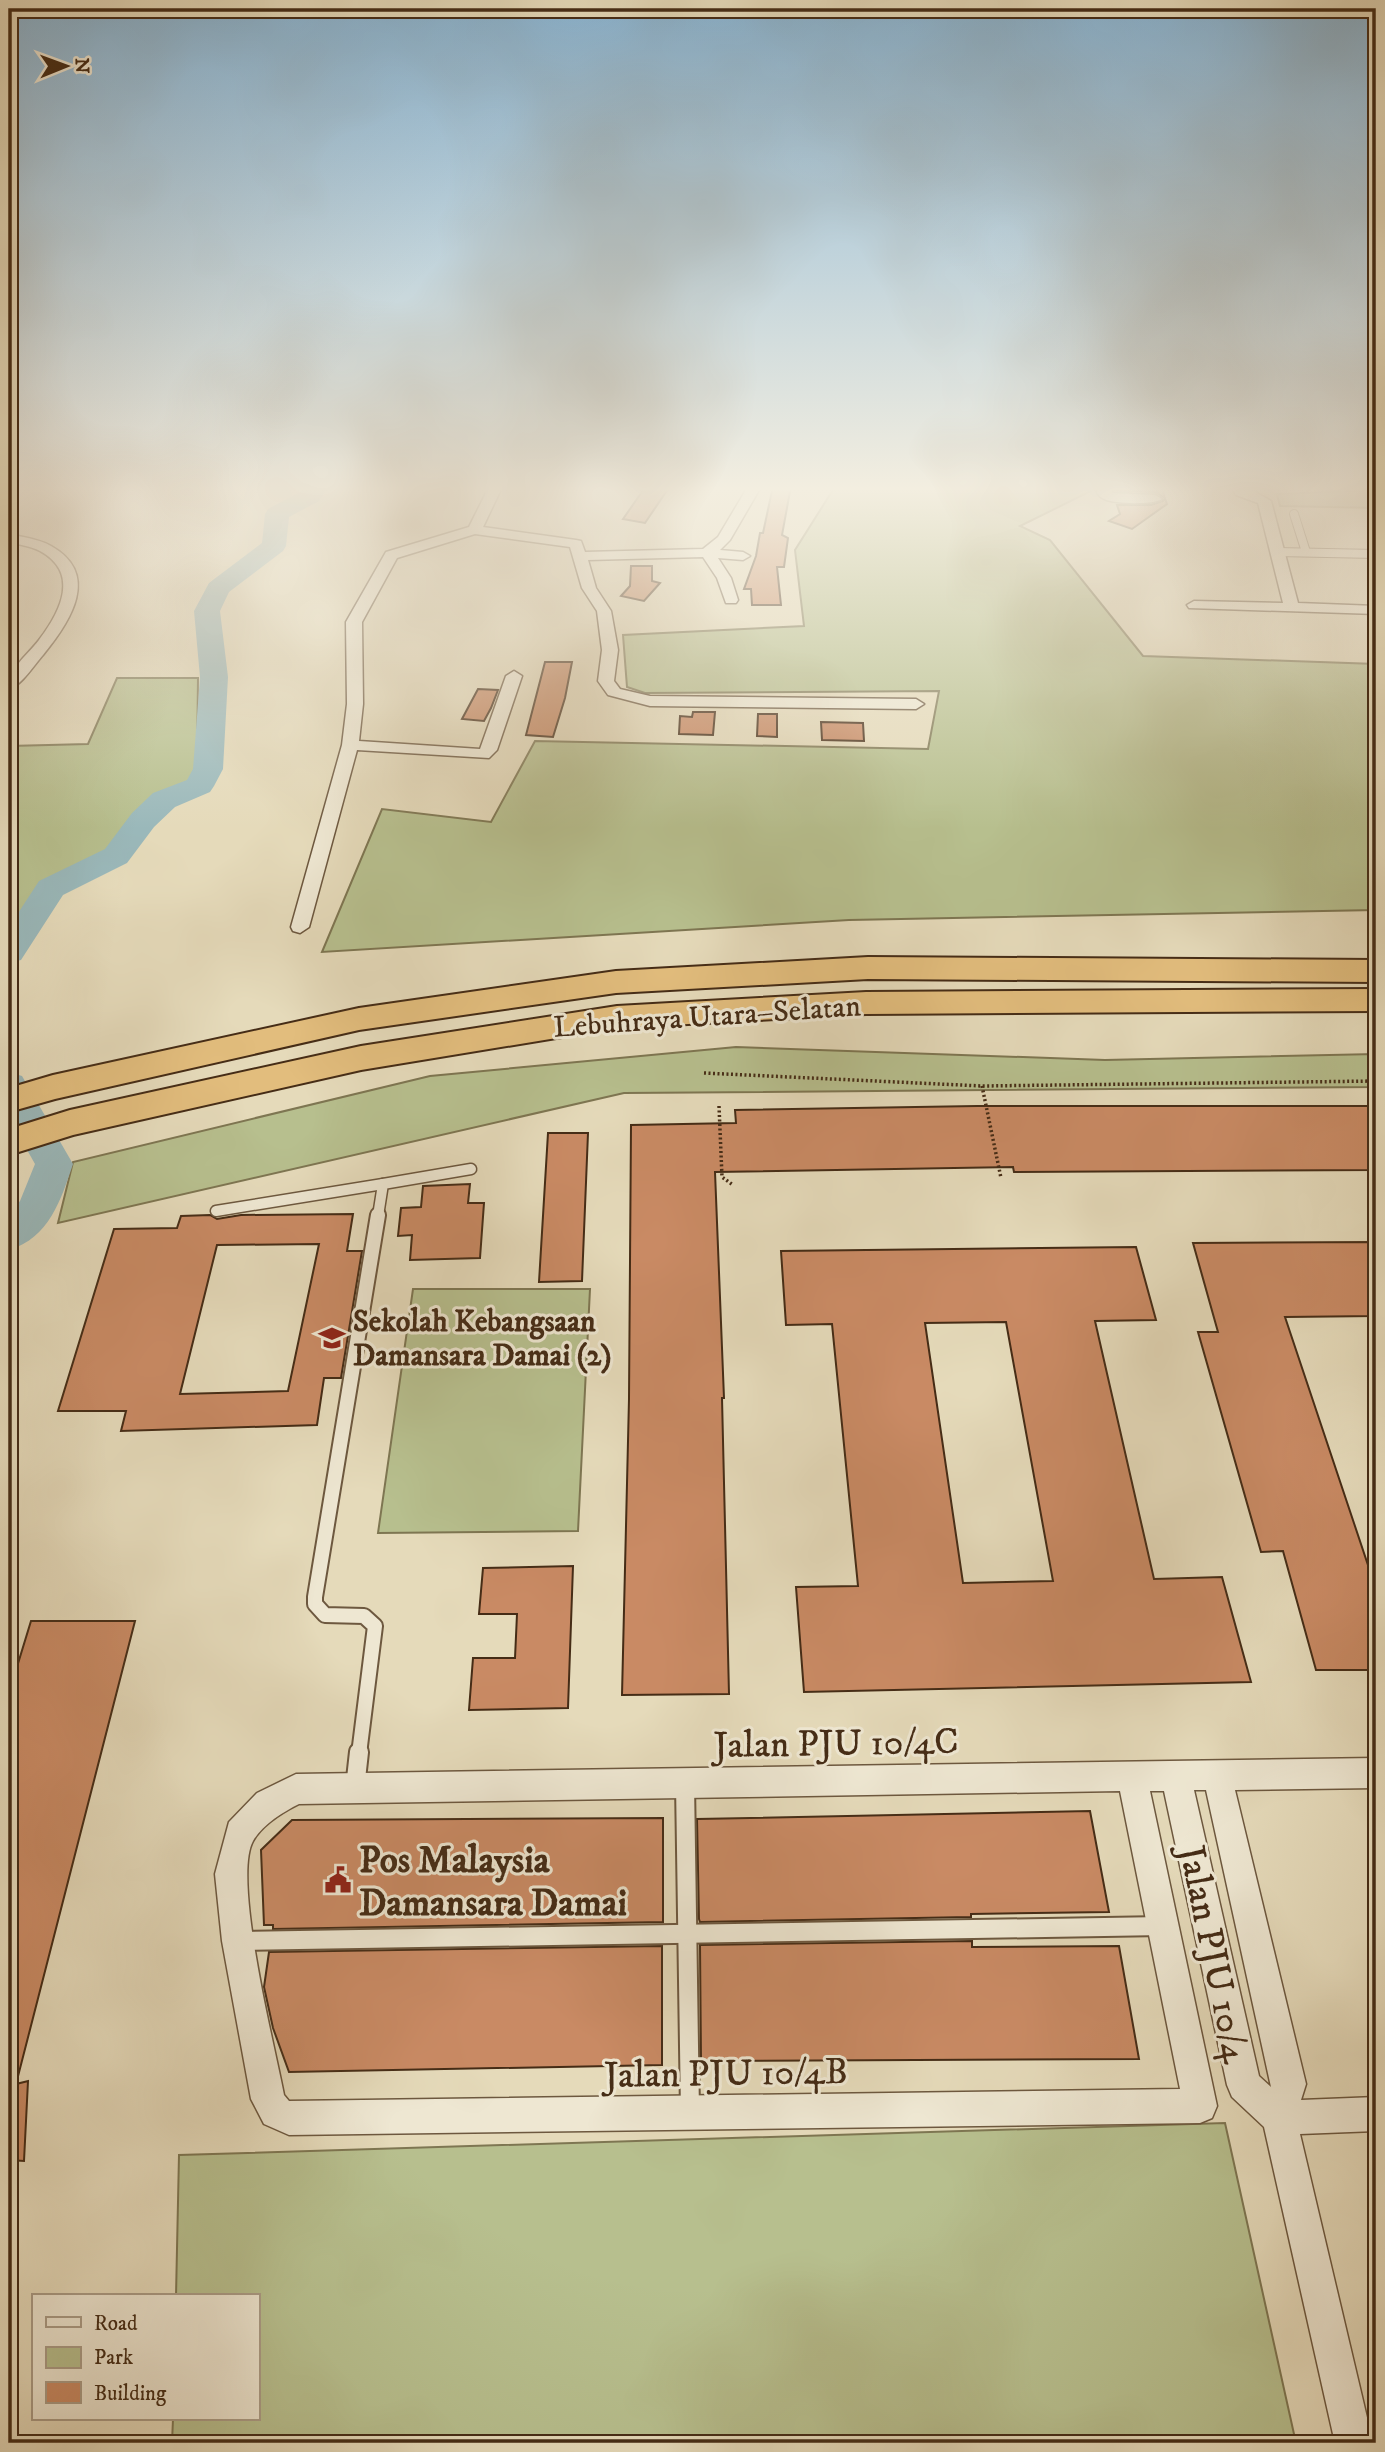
<svg xmlns="http://www.w3.org/2000/svg" width="1385" height="2452" viewBox="0 0 1385 2452" font-family="'IM FELL DW Pica',serif">
<rect width="100%" height="100%" fill="#e5daba"/>
<filter id="stains"><feTurbulence type="fractalNoise" baseFrequency=".00286" numOctaves="4"/><feColorMatrix values="0 0 0 0 .2 0 0 0 0 .09 0 0 0 0 .02 0 0 0 .5 -.17"/></filter>
<radialGradient id="worn" r=".72"><stop offset=".6" stop-color="#630" stop-opacity="0"/><stop offset="1" stop-color="#630" stop-opacity=".3"/></radialGradient>
<g fill="#b7bf8e" stroke="#7e7652" stroke-width="2">
<path d="M836,485H1090L1091,491L1020,526L1050,540L1143,656L1376,664V910L849,920L322,952L382,809L491,822L535,741L928,749L939,691L645,693L627,687L623,635L804,626L795,550Z"/>
<path d="M1353,485H1376V508L1280,506L1277,494L1356,491Z"/>
<path d="M117,678H198L197,764L188,784L159,796L131,818L106,852L43,886L9,936V746L88,744Z"/>
<path d="M736,1047L1105,1060L1376,1054V1087L624,1093L58,1223L73,1162L430,1076Z"/>
<path d="M413,1289H590L578,1531L378,1533Z"/>
<path d="M1225,2123L1296,2443H172L173,2419H257V2296H176L179,2155Z"/>
</g>
<g fill="none" stroke-linecap="round" stroke-linejoin="round">
<g fill="#9ab8ba" fill-rule="evenodd">
<path d="M306,485H329L319,501L289,517L286,546L283,551L229,592L220,611L228,677L223,769L214,786L210,792L175,807L154,827L127,863L63,895L21,960L9,963V927L39,881L105,849L132,813L153,793L187,780L193,769L200,677L194,611L209,583L262,543L265,514L268,509L302,491Z"/>
<path d="M9,1072L22,1076L73,1164C61,1200 49,1238 9,1250V1215L20,1201L35,1164L9,1118Z"/>
</g>
</g>
<g fill="#c98a64" stroke="#452c16" stroke-width="2" fill-rule="evenodd">
<path d="M646,486L668,489L645,523L623,519Z"/>
<path d="M773,486H791L782,535L788,538L784,567H777L781,605H752L751,589H744L756,556L760,533H763Z"/>
<path d="M1111,486L1161,487L1167,504L1132,529L1109,521L1120,514L1117,505H1151L1163,501L1165,498L1155,492L1114,490Z"/>
<path d="M631,566H652V581L660,583L644,601L621,596L630,586Z"/>
<path d="M545,662H572L565,698L553,737L526,735Z"/>
<path d="M478,689L498,690L491,708L484,721L462,719Z"/>
<path d="M693,712H715L713,735L679,734L680,716L692,717Z"/>
<path d="M758,714H777V737L757,736Z"/>
<path d="M821,722L863,723L864,741L822,740Z"/>
<path d="M977,1106H1376V1170L1014,1172L1013,1167L715,1172L724,1398H722L729,1694L622,1695L629,1399L631,1125L736,1123L735,1110Z"/>
<path d="M548,1133H588L582,1281L539,1282Z"/>
<path d="M470,1184L468,1203H484L480,1258L410,1260L412,1235L398,1236L401,1208L421,1207L423,1186Z"/>
<path d="M353,1214L347,1251H362L341,1378H324L317,1425L121,1431L126,1411H58L114,1229L177,1228L181,1216L210,1215L217,1219L241,1215ZM319,1244L288,1391L180,1394L217,1245Z"/>
<path d="M1376,1242V1316L1285,1317L1372,1577H1376V1670H1316L1283,1551L1261,1552L1198,1332H1218L1193,1243Z"/>
<path d="M1136,1247L1156,1320L1095,1321L1154,1579L1222,1577L1251,1682L804,1692L796,1587L858,1586L832,1324L786,1325L781,1251ZM1006,1322L1053,1581L963,1583L925,1323Z"/>
<path d="M573,1566L568,1708L469,1710L473,1658H515L517,1614H479L483,1568Z"/>
<path d="M31,1621H135L16,2084L28,2081L24,2161L9,2160V1693Z"/>
<path d="M1090,1811L1109,1912L971,1914V1917L700,1922L699,1919L697,1819Z"/>
<path d="M663,1818V1922L273,1929V1925H264L261,1850L292,1820Z"/>
<path d="M972,1941V1947L1119,1946L1139,2059L701,2061L700,1945Z"/>
<path d="M662,1946V2065L289,2072L273,2028L264,1987L269,1952Z"/>
</g>
<g fill="none" stroke-linecap="round" stroke-linejoin="round">
<g stroke="#6d583f" stroke-width="10">
<g id="lane-far3">
<path d="M1294,514L1306,552"/>
<path d="M1277,552L1376,554"/>
</g>
</g>
<g stroke="#6d583f" stroke-width="13">
<g id="lane-far2">
<path d="M216,1211L383,1184"/>
<path d="M378,1216L383,1184L471,1169"/>
</g>
</g>
<g stroke="#6d583f" stroke-width="18">
<path id="lane-far1" d="M359,1754L375,1626L364,1616L325,1615L315,1604V1597L378,1215"/>
</g>
<g stroke="#6d583f" stroke-width="22">
<g id="lane">
<path d="M685,1783L690,2112"/>
<path d="M355,1788L359,1752"/>
<path d="M239,1941L1163,1926"/>
</g>
</g>
<g stroke="#6d583f" stroke-width="3">
<g id="street">
<path d="M490,485H503L483,527L576,540L581,541L585,552L703,549L718,537L749,485H762L730,540L720,550L743,552L750,556L743,560L718,558L731,578L738,600L736,603H726L717,578L703,557L588,560L596,588L611,611L618,650L614,681L620,689L650,696L916,699L924,704L916,709L650,706L608,695L598,681L602,650L597,611L582,588L570,547L475,534L397,558L362,622L363,704L359,741L480,749L506,676L514,671L522,676L497,750L489,758L357,750L309,927L300,933L293,931L291,927L342,745L347,704L346,622L386,552L469,527Z"/>
<path d="M1094,485H1107L1113,493L1155,495L1162,499C1154,505 1114,504 1104,499C1098,496 1096,491 1094,485Z"/>
<path d="M1230,485H1243L1271,501L1298,603L1376,606V614L1189,608L1187,605L1194,601L1283,603L1258,503L1236,495Z"/>
<path d="M9,534C22,537 39,539 51,546C101,574 71,621 43,655C34,665 22,685 9,689C8,668 27,656 39,640C61,611 80,573 40,551C31,546 19,545 9,542Z"/>
<path d="M1376,1758V1788L1235,1790L1306,2084L1301,2100L1376,2097V2131L1300,2134L1373,2443H1335L1264,2127L1232,2097L1227,2085L1164,1791H1150L1217,2106L1212,2118L1200,2123L289,2135L264,2124L251,2099L222,1941L215,1874L229,1822L257,1793L296,1774ZM1194,1790H1206L1271,2087L1259,2076ZM1120,1791L1180,2089L289,2101L284,2095C275,2047 232,1879 253,1841C262,1825 283,1812 299,1804Z"/>
</g>
</g>
<g stroke="#452c16" stroke-width="4">
<g id="highway">
<path d="M868,957L1376,960V982L868,979L616,993L359,1030L55,1099L9,1112V1088L53,1075L359,1008L616,971Z"/>
<path d="M1376,989V1011L866,1014L617,1028L361,1070L73,1135L9,1155V1129L70,1110L361,1046L617,1006L866,992Z"/>
</g>
</g>
<g stroke="#452c16" stroke-width="3.5" stroke-dasharray="2 2.5" stroke-linecap="butt">
<path d="M704,1073L982,1086L1376,1081"/>
<path d="M982,1086L1001,1178"/>
<path d="M719,1106L722,1177L733,1185"/>
</g>
<use href="#lane-far3" stroke="#eee7d2" stroke-width="8"/>
<use href="#lane-far2" stroke="#eee7d2" stroke-width="10"/>
<use href="#lane-far1" stroke="#eee7d2" stroke-width="14"/>
<use href="#lane" stroke="#eee7d2" stroke-width="18"/>
<use href="#street" fill="#eee7d2" fill-rule="evenodd"/>
<use href="#highway" fill="#e2bd7d" fill-rule="evenodd"/>
</g>
<linearGradient id="sky" x2="0" y2="1"><stop stop-color="#89b6d6"/><stop offset="0.59" stop-color="#f3eee0"/><stop offset="1" stop-color="#f3eee0" stop-opacity="0"/></linearGradient>
<rect width="1385" height="829" fill="url(#sky)"/>
<defs>
<g id="school-bare" transform="scale(2.1)"><path d="M0-5L7-2L0 1L-7-2ZM-4 1L0 2.5L4 1V4Q0 6-4 4Z" fill="#8f2418" stroke="#eee7d2" stroke-width="2.5" paint-order="stroke"/></g>
<g id="civic-bare" transform="scale(2.1)"><path d="M-.6-6.5H3V-4.5H.6V-3L4-1V1h2V6H-6V1h2V-1L-.6-3ZM-1.2 2.5V6h2.4V2.5Z" fill="#8f2418" stroke="#eee7d2" stroke-width="2.5" paint-order="stroke"/></g>
</defs>
<g fill-rule="evenodd">
<use href="#school-bare" x="332" y="1338"/>
<use href="#civic-bare" x="338" y="1880"/>
</g>
<g text-anchor="middle" stroke-width="6" stroke-linejoin="round" paint-order="stroke">
<g font-size="30" fill="#452c16" stroke="#eee7d2">
<text transform="translate(707 1016) rotate(-4)" y="10">Lebuhraya Utara–Selatan</text>
</g>
<g font-size="30" font-weight="bold" fill="#452c16" stroke="#eee7d2" text-anchor="start">
<text x="353" y="1331">Sekolah Kebangsaan<tspan x="353" dy="34">Damansara Damai (2)</tspan></text>
</g>
<g font-size="37" fill="#452c16" stroke="#eee7d2">
<text transform="translate(836 1742) rotate(-1)" y="13">Jalan PJU 10/4C</text>
<text transform="translate(1215 1954) rotate(78)" y="13">Jalan PJU 10/4</text>
<text transform="translate(726 2072) rotate(-1)" y="13">Jalan PJU 10/4B</text>
</g>
<g font-size="37" font-weight="bold" fill="#452c16" stroke="#eee7d2" text-anchor="start">
<text x="359" y="1872">Pos Malaysia<tspan x="359" dy="43">Damansara Damai</tspan></text>
</g>
</g>
<rect width="1385" height="2452" fill="none" stroke="#e5daba" stroke-width="35"/>
<rect x="10" y="10" width="1364" height="2431" fill="none" stroke="#452c16" stroke-width="3.5"/>
<rect x="18" y="18" width="1350" height="2417" fill="none" stroke="#452c16" stroke-width="2"/>
<rect x="32" y="2294" width="228" height="126" fill="#eee7d2" stroke="#aa9c87" stroke-width="2"/>
<rect x="46" y="2317" width="35" height="10" fill="#eee7d2" stroke="#aa9c87" stroke-width="2"/>
<text x="94" y="2330" font-size="21" fill="#452c16">Road</text>
<rect x="46" y="2347" width="35" height="21" fill="#b7bf8e" stroke="#aa9c87" stroke-width="2"/>
<text x="94" y="2364" font-size="21" fill="#452c16">Park</text>
<rect x="46" y="2382" width="35" height="21" fill="#c98a64" stroke="#aa9c87" stroke-width="2"/>
<text x="94" y="2400" font-size="21" fill="#452c16">Building</text>
<g transform="translate(66 66) rotate(89)" stroke="#eee7d2" stroke-width="5" paint-order="stroke">
<path d="M0-5L12 26L0 18L-12 26Z" fill="#452c16"/>
<text y="-10" font-size="19" font-weight="bold" text-anchor="middle" fill="#452c16">N</text>
</g>
<rect width="100%" height="100%" filter="url(#stains)"/>
<rect width="100%" height="100%" fill="url(#worn)"/>
</svg>
